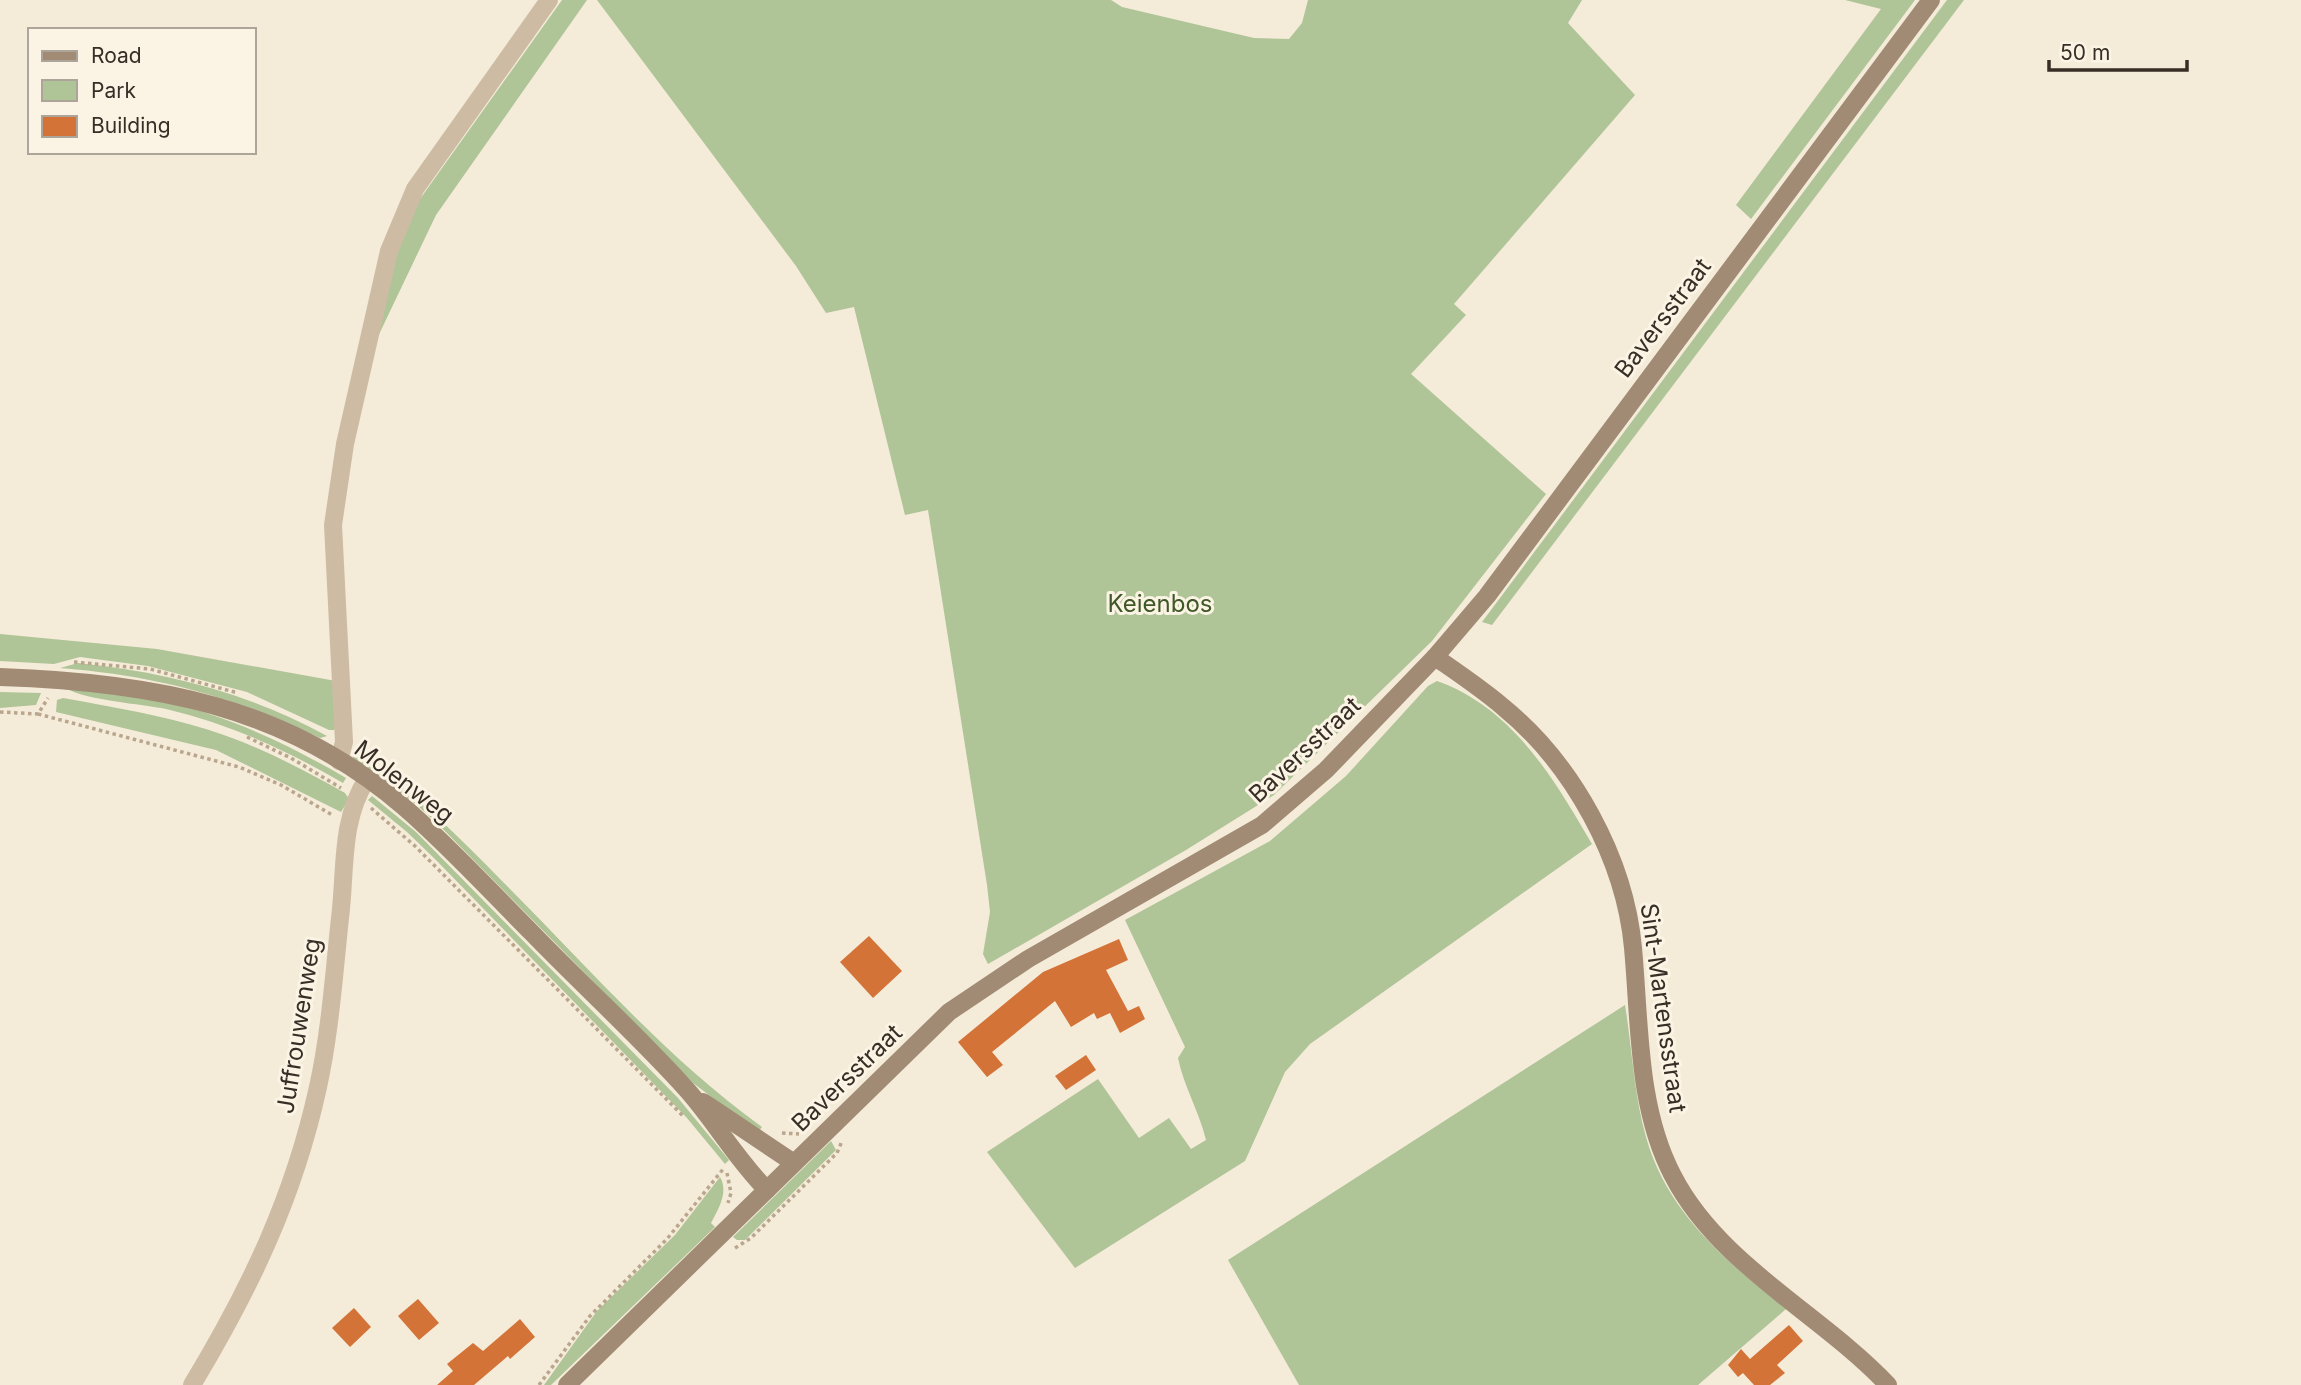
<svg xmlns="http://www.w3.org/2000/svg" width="2301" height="1385" viewBox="0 0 2301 1385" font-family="Inter,sans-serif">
<rect width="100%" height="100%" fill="#f4ebd9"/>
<g fill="#afc497">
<path d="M562,0H587L436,215L371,351L385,287L415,206Z"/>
<path d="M597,0H1111L1122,7L1254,38L1289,39L1302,23L1308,0H1582L1568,23L1635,95L1454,304L1466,315L1411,374L1546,494L1432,641L1274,795L1186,850L988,964L983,954L990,912L987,885L928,510L905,515L854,307L826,313L796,266Z"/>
<path d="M1845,0H1915L1751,219L1736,205L1881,9Z"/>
<path d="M1947,0H1964L1492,625L1482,622Z"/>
<path d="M0,634L157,649L336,681L338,724L334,730H329L247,692L148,666L80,657L54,664L0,661Z"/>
<path d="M78,663C167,672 248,693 327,736L320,738C230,696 159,676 60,668Z"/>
<path d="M1437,681C1513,708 1554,779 1592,844L1310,1044L1285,1072L1245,1161L1075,1268L987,1152L1098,1079L1139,1138L1169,1118L1191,1149L1206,1140C1199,1111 1184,1087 1178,1058L1185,1047L1125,920L1270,841L1346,776L1428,686Z"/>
<path d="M68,689C94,692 122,693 148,698C220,712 283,741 346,778L343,783C288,751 230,724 166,709C142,704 85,700 68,689Z"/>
<path d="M0,692L41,693L36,705L0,708Z"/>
<path d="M63,698C112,707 162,715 209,730C257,745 302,769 345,793L349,799L341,812L216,750L56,712L57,700Z"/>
<path d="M354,751C410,788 455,833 502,881C586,965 665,1057 762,1127L758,1132L693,1083L441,827L417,805L353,758Z"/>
<path d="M372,796L416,832L678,1098L729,1160L725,1164L687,1118L436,860L407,832L368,800Z"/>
<path d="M1625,1005C1632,1048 1634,1095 1646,1137C1667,1213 1727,1262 1786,1309L1698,1385H1299L1228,1260Z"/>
<path d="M831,1141L836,1150L745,1240H737L733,1237Z"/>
<path d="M720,1177C729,1192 718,1210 711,1223L715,1227L551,1385H544L597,1311L675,1235Z"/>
</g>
<g fill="#d37338">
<path d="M869,936L902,971L873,998L840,962Z"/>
<path d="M1119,939L1128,960L1106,970L1128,1011L1139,1006L1145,1019L1120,1033L1110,1013L1097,1019L1094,1013L1071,1027L1055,1001L992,1052L1003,1065L987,1077L958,1042L1043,972Z"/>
<path d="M1086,1055L1096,1070L1066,1090L1055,1076Z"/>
<path d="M418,1299L439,1323L419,1340L398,1316Z"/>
<path d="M354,1308L371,1327L350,1347L332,1328Z"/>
<path d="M520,1319L535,1337L510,1359L508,1356L474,1385H437L453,1371L447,1364L473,1343L483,1351Z"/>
<path d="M1789,1325L1803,1341L1777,1365L1785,1373L1770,1385H1754L1743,1373L1738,1377L1728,1365L1741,1349L1750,1359Z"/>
</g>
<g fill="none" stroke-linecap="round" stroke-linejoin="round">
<g stroke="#b9a68d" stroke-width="3.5" stroke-dasharray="3.5 3.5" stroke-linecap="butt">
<path d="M74,662L150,669L238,693"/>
<path d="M0,712L38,714L48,698"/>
<path d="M38,714L239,767L281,785L334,816"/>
<path d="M247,737L291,758L341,788"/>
<path d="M399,778L412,788"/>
<path d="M371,808L415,846L684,1117"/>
<path d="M782,1133L799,1134"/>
<path d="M727,1173L731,1193L728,1203"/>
<path d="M735,1248L751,1238L837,1153L842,1141"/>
<path d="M539,1385L590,1316L667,1239L724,1168"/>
</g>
<g stroke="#cdbca3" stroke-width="18">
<path d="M339,761L344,742L333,525L345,444L389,251L415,189L549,0"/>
<path d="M192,1385C250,1289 294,1197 318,1087C330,1033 334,974 340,918C346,871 340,820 367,779"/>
</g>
<g stroke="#a18b74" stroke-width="18">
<path d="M1435,657C1458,673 1482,689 1503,707C1573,764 1625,859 1633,948C1640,1023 1637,1108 1673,1176C1719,1265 1821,1314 1888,1385"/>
<path d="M0,677C150,682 286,705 404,807C449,846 490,891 532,933C583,986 639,1036 688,1091C716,1123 737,1160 767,1190"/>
<path d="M703,1102L794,1163"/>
<path d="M567,1385L949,1012L1028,959L1262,825L1326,770L1435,657L1487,596L1931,0"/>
</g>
</g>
<g text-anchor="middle" stroke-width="6" stroke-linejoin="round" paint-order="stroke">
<g font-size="24" fill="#372e26" stroke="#fbf4e5">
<text transform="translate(1663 318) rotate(-53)" y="8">Baversstraat</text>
<text transform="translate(1305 750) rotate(-43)" y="8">Baversstraat</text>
<text transform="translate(404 782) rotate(38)" y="8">Molenweg</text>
<text transform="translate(1663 1008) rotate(82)" y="8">Sint-Martensstraat</text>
<text transform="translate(299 1026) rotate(-81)" y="8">Juffrouwenweg</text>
<text transform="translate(847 1078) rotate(-44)" y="8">Baversstraat</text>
</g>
<g font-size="24" fill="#3f5827" stroke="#fbf4e5">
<text x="1160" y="612">Keienbos</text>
</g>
</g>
<rect x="28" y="28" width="228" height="126" fill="#fbf4e5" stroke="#ada599" stroke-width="2"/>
<rect x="42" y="51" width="35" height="10" fill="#a18b74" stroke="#ada599" stroke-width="2"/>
<text x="91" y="63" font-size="21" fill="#372e26">Road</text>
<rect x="42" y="80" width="35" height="21" fill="#afc497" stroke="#ada599" stroke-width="2"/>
<text x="91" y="98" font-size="21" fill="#372e26">Park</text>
<rect x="42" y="116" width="35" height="21" fill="#d37338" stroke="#ada599" stroke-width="2"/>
<text x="91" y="133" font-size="21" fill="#372e26">Building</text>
<path d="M2049 60v10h138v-10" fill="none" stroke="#372e26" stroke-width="3.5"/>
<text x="2060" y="60" font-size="21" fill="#372e26" stroke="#fbf4e5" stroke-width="5" paint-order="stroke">50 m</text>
</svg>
